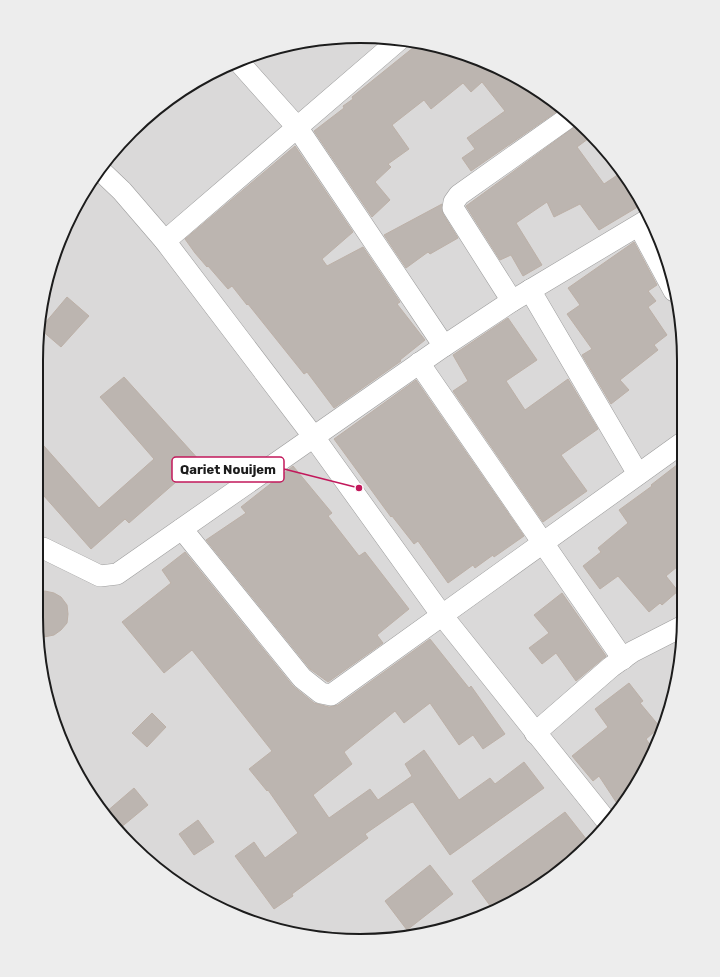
<svg xmlns="http://www.w3.org/2000/svg" width="720" height="977" viewBox="0 0 720 977" font-family="Rubik,sans-serif">
<rect width="100%" height="100%" fill="#ece9e3"/>
<path fill="#dad9d9" d="M339,37L402,39L464,53L522,79L573,116L617,163L659,236L681,317L683,638L667,721L641,779L604,830L557,874L484,916L402,938L297,935L217,908L147,861L90,797L47,701L36,617V360L47,276L90,180L163,103L216,70L276,47Z"/>
<g fill="#bcb5b0" stroke="#bcb0a7">
<path d="M419,43L464,53L522,79L562,108L471,171L462,158L475,149L467,138L505,111L482,82L471,92L463,83L431,109L424,100L392,125L409,149L388,164L391,167L375,182L390,200L372,217L314,131L344,108L343,106L353,99L352,97Z"/>
<path d="M580,123L592,136L577,147L604,184L622,172L641,205L599,230L580,204L554,217L547,202L516,223L542,265L523,276L511,255L500,260L466,206Z"/>
<path d="M295,146L353,232L322,259L327,266L363,247L400,302L397,304L425,340L400,360L401,361L334,408L307,372L304,374L248,304L247,305L232,286L228,289L208,266L207,267L195,253L185,239Z"/>
<path d="M442,204L443,214L458,238L430,254L428,252L406,268L384,235Z"/>
<path d="M634,242L657,285L648,291L656,301L648,307L667,335L654,345L658,350L620,380L629,390L611,404L582,355L592,349L567,314L580,305L568,288Z"/>
<path d="M67,297L89,316L61,347L40,329Z"/>
<path d="M508,318L537,360L506,381L525,410L568,379L598,429L561,455L587,491L543,522L453,391L468,381L453,355Z"/>
<path d="M124,377L200,461L129,523L125,519L91,549L36,487V437L99,508L154,459L100,397Z"/>
<path d="M416,380L524,536L494,557L493,555L475,568L473,565L448,583L418,541L414,544L392,516L391,517L334,439Z"/>
<path d="M682,461L683,562L666,576L678,591L662,605L660,603L649,612L618,576L600,589L583,566L601,552L598,548L628,523L619,510L652,486L651,485Z"/>
<path d="M293,466L332,513L328,516L359,556L365,552L409,609L377,635L383,643L328,682L310,669L206,540L246,513L241,507Z"/>
<path d="M185,552L293,686L314,703L329,707L338,705L430,639L469,688L471,686L505,734L483,749L473,735L459,745L430,703L404,723L395,711L344,752L352,764L313,795L329,818L370,789L378,800L412,776L405,764L424,750L459,800L490,778L495,784L524,762L544,788L450,855L413,802L410,803L365,834L368,838L292,894L293,896L274,909L235,856L254,842L265,858L298,833L268,790L267,791L249,769L272,751L192,650L164,673L122,622L171,583L162,570Z"/>
<path d="M45,591L54,593L61,597L67,605L68,614L67,623L61,630L54,635L39,638L36,617V593Z"/>
<path d="M562,593L606,656L576,681L556,653L542,664L529,648L549,633L534,615Z"/>
<path d="M629,683L643,701L640,703L660,727L646,739L654,750L641,779L620,808L599,776L593,781L572,756L608,727L595,709Z"/>
<path d="M152,713L166,727L147,747L132,733Z"/>
<path d="M134,788L148,805L119,829L105,813Z"/>
<path d="M565,812L587,840L525,890L526,892L494,911L472,881Z"/>
<path d="M198,820L214,842L194,855L179,834Z"/>
<path d="M430,865L453,894L407,930L385,901Z"/>
</g>
<g fill="none" stroke-linecap="round" stroke-linejoin="round">
<g stroke="#9d9d9d" stroke-width="22">
<g id="street">
<path d="M238,61L297,127L444,346"/>
<path d="M100,170L122,191L165,241L313,436L441,614L609,824"/>
<path d="M639,226L674,291"/>
<path d="M165,241L400,39"/>
<path d="M530,290L638,474"/>
<path d="M512,301L453,208L454,202L459,195L572,115"/>
<path d="M419,363L623,659"/>
<path d="M182,529L302,678L321,693L331,695L682,443"/>
<path d="M36,548H43L100,576L117,574L444,346L512,301L649,219"/>
<path d="M535,733L611,667L632,652L683,626"/>
</g>
</g>
<use href="#street" stroke="#fff" stroke-width="21"/>
</g>
<path d="M0 0H720V977H0ZM360 43H360A317 317 0 0 1 677 360V617A317 317 0 0 1 360 934H360A317 317 0 0 1 43 617V360A317 317 0 0 1 360 43Z" fill="#ededed" fill-rule="evenodd"/>
<path fill="none" stroke="#1c1c1c" stroke-width="2" d="M360 43H360A317 317 0 0 1 677 360V617A317 317 0 0 1 360 934H360A317 317 0 0 1 43 617V360A317 317 0 0 1 360 43Z"/>
<path fill="none" stroke="#c2185b" stroke-width="1.5" d="M359 488L284 469"/>
<circle fill="#c2185b" stroke="#fff" stroke-width="1.5" cx="359" cy="488" r="4"/>
<rect fill="#fff" stroke="#c2185b" stroke-width="1.5" x="172" y="457" width="112" height="25" rx="4"/>
<g font-size="13" text-anchor="middle" font-weight="bold" fill="#1c1c1c">
<text x="228" y="474">Qariet Nouijem</text>
</g>
</svg>
